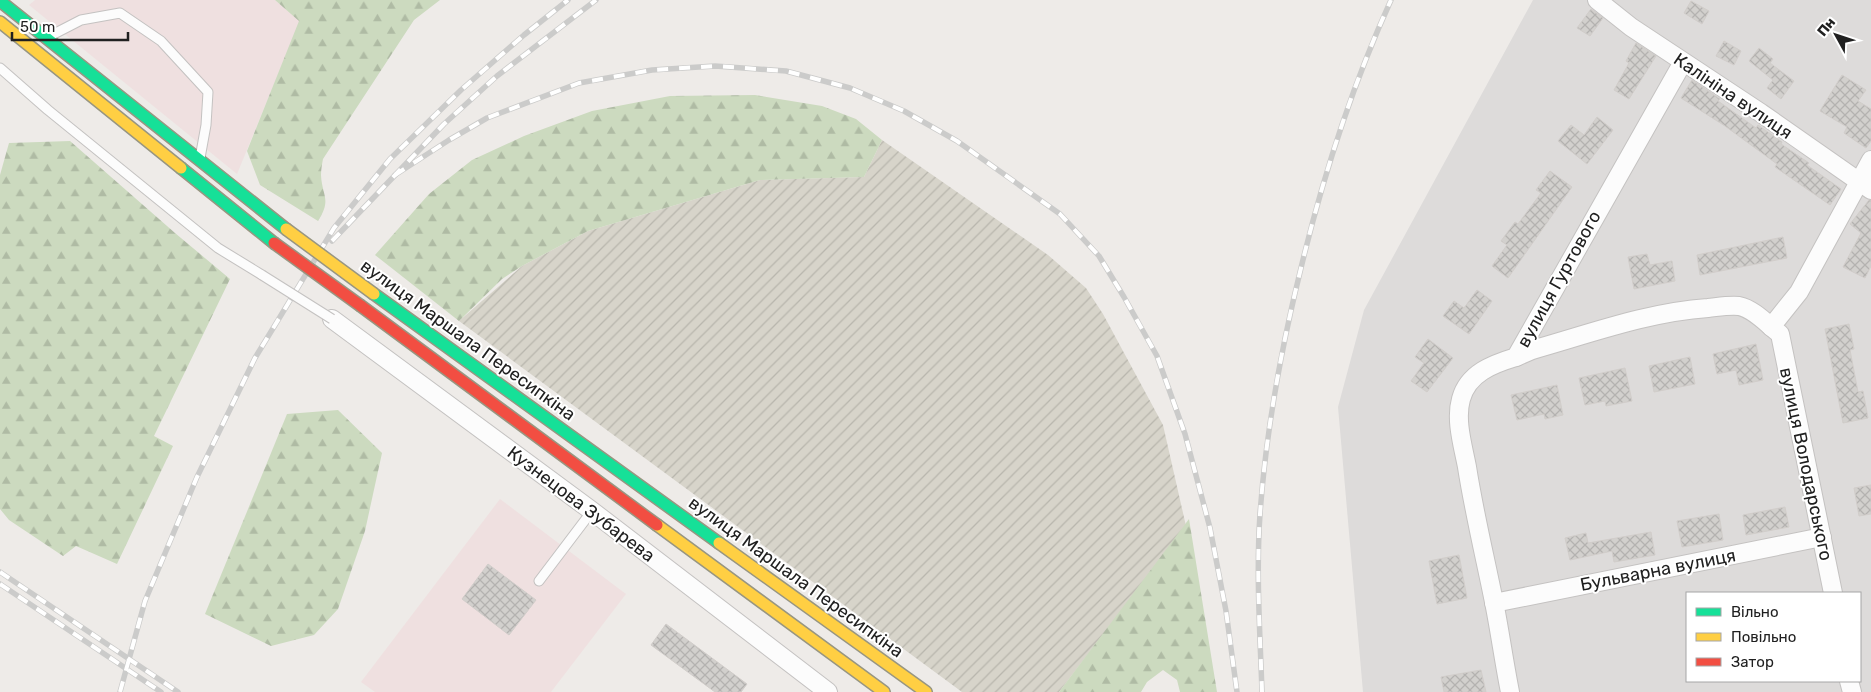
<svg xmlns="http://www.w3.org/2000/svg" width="1871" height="692" viewBox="0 0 1871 692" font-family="Rubik,sans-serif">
<defs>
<pattern id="construction-furrows" width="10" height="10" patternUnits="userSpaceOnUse" patternTransform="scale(1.25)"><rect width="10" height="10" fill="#d7d4ca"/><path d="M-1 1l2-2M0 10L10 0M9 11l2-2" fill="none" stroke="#b8b6ad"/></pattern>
<pattern id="forest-firs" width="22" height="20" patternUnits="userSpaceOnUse" patternTransform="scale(1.25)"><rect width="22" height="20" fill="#ccdabf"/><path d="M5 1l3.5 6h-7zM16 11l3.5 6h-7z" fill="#afbba4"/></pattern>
<pattern id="building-cross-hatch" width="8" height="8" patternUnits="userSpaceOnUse" patternTransform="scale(1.25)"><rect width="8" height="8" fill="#d2d0cd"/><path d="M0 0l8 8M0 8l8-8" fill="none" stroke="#b4b2b0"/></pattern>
</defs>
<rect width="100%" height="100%" fill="#eeebe8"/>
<path fill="#dddbda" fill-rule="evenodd" d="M1533,0H1871V692H1363L1338,407L1364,310ZM1687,593H1860V681H1687Z"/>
<g fill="#efe0e0">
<path d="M35,0H275L300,21L237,174L29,5Z"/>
<path d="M500,499L626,594L551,692H375L361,682Z"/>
</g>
<path fill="url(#construction-furrows)" d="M882,140L1048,255L1086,288L1103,314L1163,425L1186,526L1059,692H962L459,321L522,266L588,231L760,180L864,177Z"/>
<g fill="url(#forest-firs)">
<path d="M275,0H440L414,20L323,159C322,164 321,170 321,175C322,196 332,199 318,221L260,185L247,151L299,21Z"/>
<path d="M755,95L822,106L856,119L882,140L864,177L760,180L588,231L522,266L502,279L459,321L375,255L429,194L472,160L524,136L592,111L670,96Z"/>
<path d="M70,141L175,233L230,279L154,436L173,446L117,564L76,546L63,556L9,520L0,509V175L9,143Z"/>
<path d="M338,410L382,453L365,531L338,609L314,635L271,646L205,614L287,414Z"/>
<path d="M1189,519L1217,692H1180L1177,680L1163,670L1147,682L1141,692H1059Z"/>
</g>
<g fill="url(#building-cross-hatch)" stroke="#d1cdca">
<path d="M1691,1L1709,11L1702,24L1684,13Z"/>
<path d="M1591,9L1603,18L1590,36L1577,28Z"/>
<path d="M1724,41L1741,51L1734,65L1716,56Z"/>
<path d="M1636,43L1656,56L1629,99L1614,90L1629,63L1626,61Z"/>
<path d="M1759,48L1773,59L1770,63L1794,81L1781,99L1767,88L1773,80L1749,61Z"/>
<path d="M1842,75L1866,90L1858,101L1871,109V141L1866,148L1844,133L1847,127L1820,111Z"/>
<path d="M1692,80L1720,99L1718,101L1756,128L1758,125L1782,142L1781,144L1809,163L1807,165L1841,189L1830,205L1775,167L1777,164L1725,126L1681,98Z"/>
<path d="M1597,117L1613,130L1587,164L1558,141L1571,125L1584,135Z"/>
<path d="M1550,171L1572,187L1508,278L1492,266L1507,245L1501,241L1515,222L1518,224L1541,193L1536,190Z"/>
<path d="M1869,200H1871V266L1865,278L1843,267L1861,233L1850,224Z"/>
<path d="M1783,237L1787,258L1700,275L1697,255Z"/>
<path d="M1647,254L1650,265L1672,261L1675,281L1634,289L1628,257Z"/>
<path d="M1477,290L1492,301L1469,334L1443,316L1454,301L1464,308Z"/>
<path d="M1849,324L1854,349L1850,350L1858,392L1863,391L1868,418L1843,423L1825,329Z"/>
<path d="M1428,339L1453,358L1427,392L1411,381L1424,363L1415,357Z"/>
<path d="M1756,344L1763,380L1739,385L1736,370L1717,374L1713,354Z"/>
<path d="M1690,357L1695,384L1654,392L1649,366Z"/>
<path d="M1625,368L1632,401L1606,406L1605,401L1585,405L1579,378Z"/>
<path d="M1557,385L1563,415L1545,419L1544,414L1517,420L1511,395Z"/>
<path d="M1871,485V514L1859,516L1854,488Z"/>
<path d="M1785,507L1789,527L1746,535L1743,515Z"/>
<path d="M1719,514L1723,540L1682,547L1677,521Z"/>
<path d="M1651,532L1655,555L1614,562L1612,551L1570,560L1565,538L1586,533L1588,543Z"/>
<path d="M1459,555L1467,598L1437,604L1429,561Z"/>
<path d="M488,564L536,600L509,635L462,599Z"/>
<path d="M666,624L747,684L741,692H715L651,645Z"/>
<path d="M1481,670L1486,692H1444L1441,677Z"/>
</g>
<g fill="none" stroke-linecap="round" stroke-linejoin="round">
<g stroke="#c4c2c1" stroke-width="11">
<g id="lane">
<path d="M48,37L81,20L120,13L161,41L208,92L206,125L200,158"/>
<path d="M0,68L48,110L218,248L262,275"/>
<path d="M539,581L592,511"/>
</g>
</g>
<g stroke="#c4c2c1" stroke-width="20">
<g id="street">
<path d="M1597,0L1631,27L1761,113L1871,190"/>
<path d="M332,319L592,511L828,692"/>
<path d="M1771,327L1799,292L1871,160"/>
<path d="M1516,357L1532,350C1589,334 1648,312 1708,308C1718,307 1729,305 1739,306C1754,309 1768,325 1780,334L1833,593"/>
<path d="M1494,603L1822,537"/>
<path d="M1849,681L1852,692"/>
<path d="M1510,692C1504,662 1500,632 1494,602C1485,557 1474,512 1467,467C1463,446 1455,420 1461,399C1468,373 1493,364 1516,357L1683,62"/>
</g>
</g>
<g stroke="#989681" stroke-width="14">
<g id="fast">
<path d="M0,1L286,229"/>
<path d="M181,168L274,243"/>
<path d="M374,294L719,543"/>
</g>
</g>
<g stroke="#989681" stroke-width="14">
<g id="slow">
<path d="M0,22L181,168"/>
<path d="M657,525L884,692"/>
<path d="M719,543L926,692"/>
</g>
</g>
<g stroke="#989681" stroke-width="14">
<path id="jam" d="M361,306L657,525"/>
</g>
<use href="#lane" stroke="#fcfcfc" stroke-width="9"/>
<use href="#street" stroke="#fcfcfc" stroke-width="18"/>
<use href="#fast" stroke="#16e098" stroke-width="11"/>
<use href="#slow" stroke="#ffcf43" stroke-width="11"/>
<use href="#jam" stroke="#f24e42" stroke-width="11"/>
<g stroke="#cbcbca" stroke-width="5.5">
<g id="rail">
<path d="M395,175L449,140L487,118L579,83L652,70L715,66L786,71L850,88L904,111L957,141L1060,214L1099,256L1124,297L1157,356L1185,434L1210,528L1226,611L1237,692"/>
<path d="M332,241L444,124L497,76L596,0"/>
<path d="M0,572L178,692"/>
<path d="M0,584L161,692"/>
<path d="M120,692L145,601L197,477L255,358L334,228L390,159L461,90L524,35L568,0"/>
<path d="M1262,692C1260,633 1256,573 1260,514C1266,431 1281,349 1301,268C1323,176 1352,86 1391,0"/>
</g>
</g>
<use href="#rail" stroke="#fff" stroke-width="4" stroke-dasharray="11" stroke-linecap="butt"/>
<g stroke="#c4c2c1" stroke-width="11" stroke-linecap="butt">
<path id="lane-bridge" d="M262,275L332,319"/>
</g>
<g stroke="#989681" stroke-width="14" stroke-linecap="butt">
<path id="slow-bridge" d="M286,229L374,294"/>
</g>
<g stroke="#989681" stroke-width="14" stroke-linecap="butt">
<path id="jam-bridge" d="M274,243L361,306"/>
</g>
<use href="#lane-bridge" stroke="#fcfcfc" stroke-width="9"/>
<use href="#slow-bridge" stroke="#ffcf43" stroke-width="11"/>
<use href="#jam-bridge" stroke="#f24e42" stroke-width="11"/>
</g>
<g text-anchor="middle" stroke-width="4" stroke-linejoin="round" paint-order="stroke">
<g font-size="18" fill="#202020" stroke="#fff">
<text transform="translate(1733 96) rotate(34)" y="6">Калініна вулиця</text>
<text transform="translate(1559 279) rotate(-61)" y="6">вулиця Гуртового</text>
<text transform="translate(468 340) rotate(36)" y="6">вулиця Маршала Пересипкіна</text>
<text transform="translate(1806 464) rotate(78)" y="6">вулиця Володарського</text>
<text transform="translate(581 504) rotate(37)" y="6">Кузнецова Зубарева</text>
<text transform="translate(1658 570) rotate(-11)" y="6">Бульварна вулиця</text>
<text transform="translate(796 577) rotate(36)" y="6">вулиця Маршала Пересипкіна</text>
</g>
</g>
<rect x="1686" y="592" width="175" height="90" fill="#ffffff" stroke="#a6a6a6"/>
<rect x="1696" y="608" width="25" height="8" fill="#16e098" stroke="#a6a6a6"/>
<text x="1731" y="617" font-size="15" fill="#202020">Вільно</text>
<rect x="1696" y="633" width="25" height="8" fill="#ffcf43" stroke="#a6a6a6"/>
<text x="1731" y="642" font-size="15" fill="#202020">Повільно</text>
<rect x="1696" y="658" width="25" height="8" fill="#f24e42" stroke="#a6a6a6"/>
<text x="1731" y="667" font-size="15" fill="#202020">Затор</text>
<g transform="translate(1836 35) rotate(310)" stroke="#ffffff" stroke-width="4" paint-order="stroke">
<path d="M0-4L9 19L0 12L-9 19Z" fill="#202020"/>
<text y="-8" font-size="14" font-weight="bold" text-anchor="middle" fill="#202020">Пн</text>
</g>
<path d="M12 32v8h116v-8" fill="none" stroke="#202020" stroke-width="2.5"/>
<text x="20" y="32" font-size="15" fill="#202020" stroke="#ffffff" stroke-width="4" paint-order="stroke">50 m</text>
</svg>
